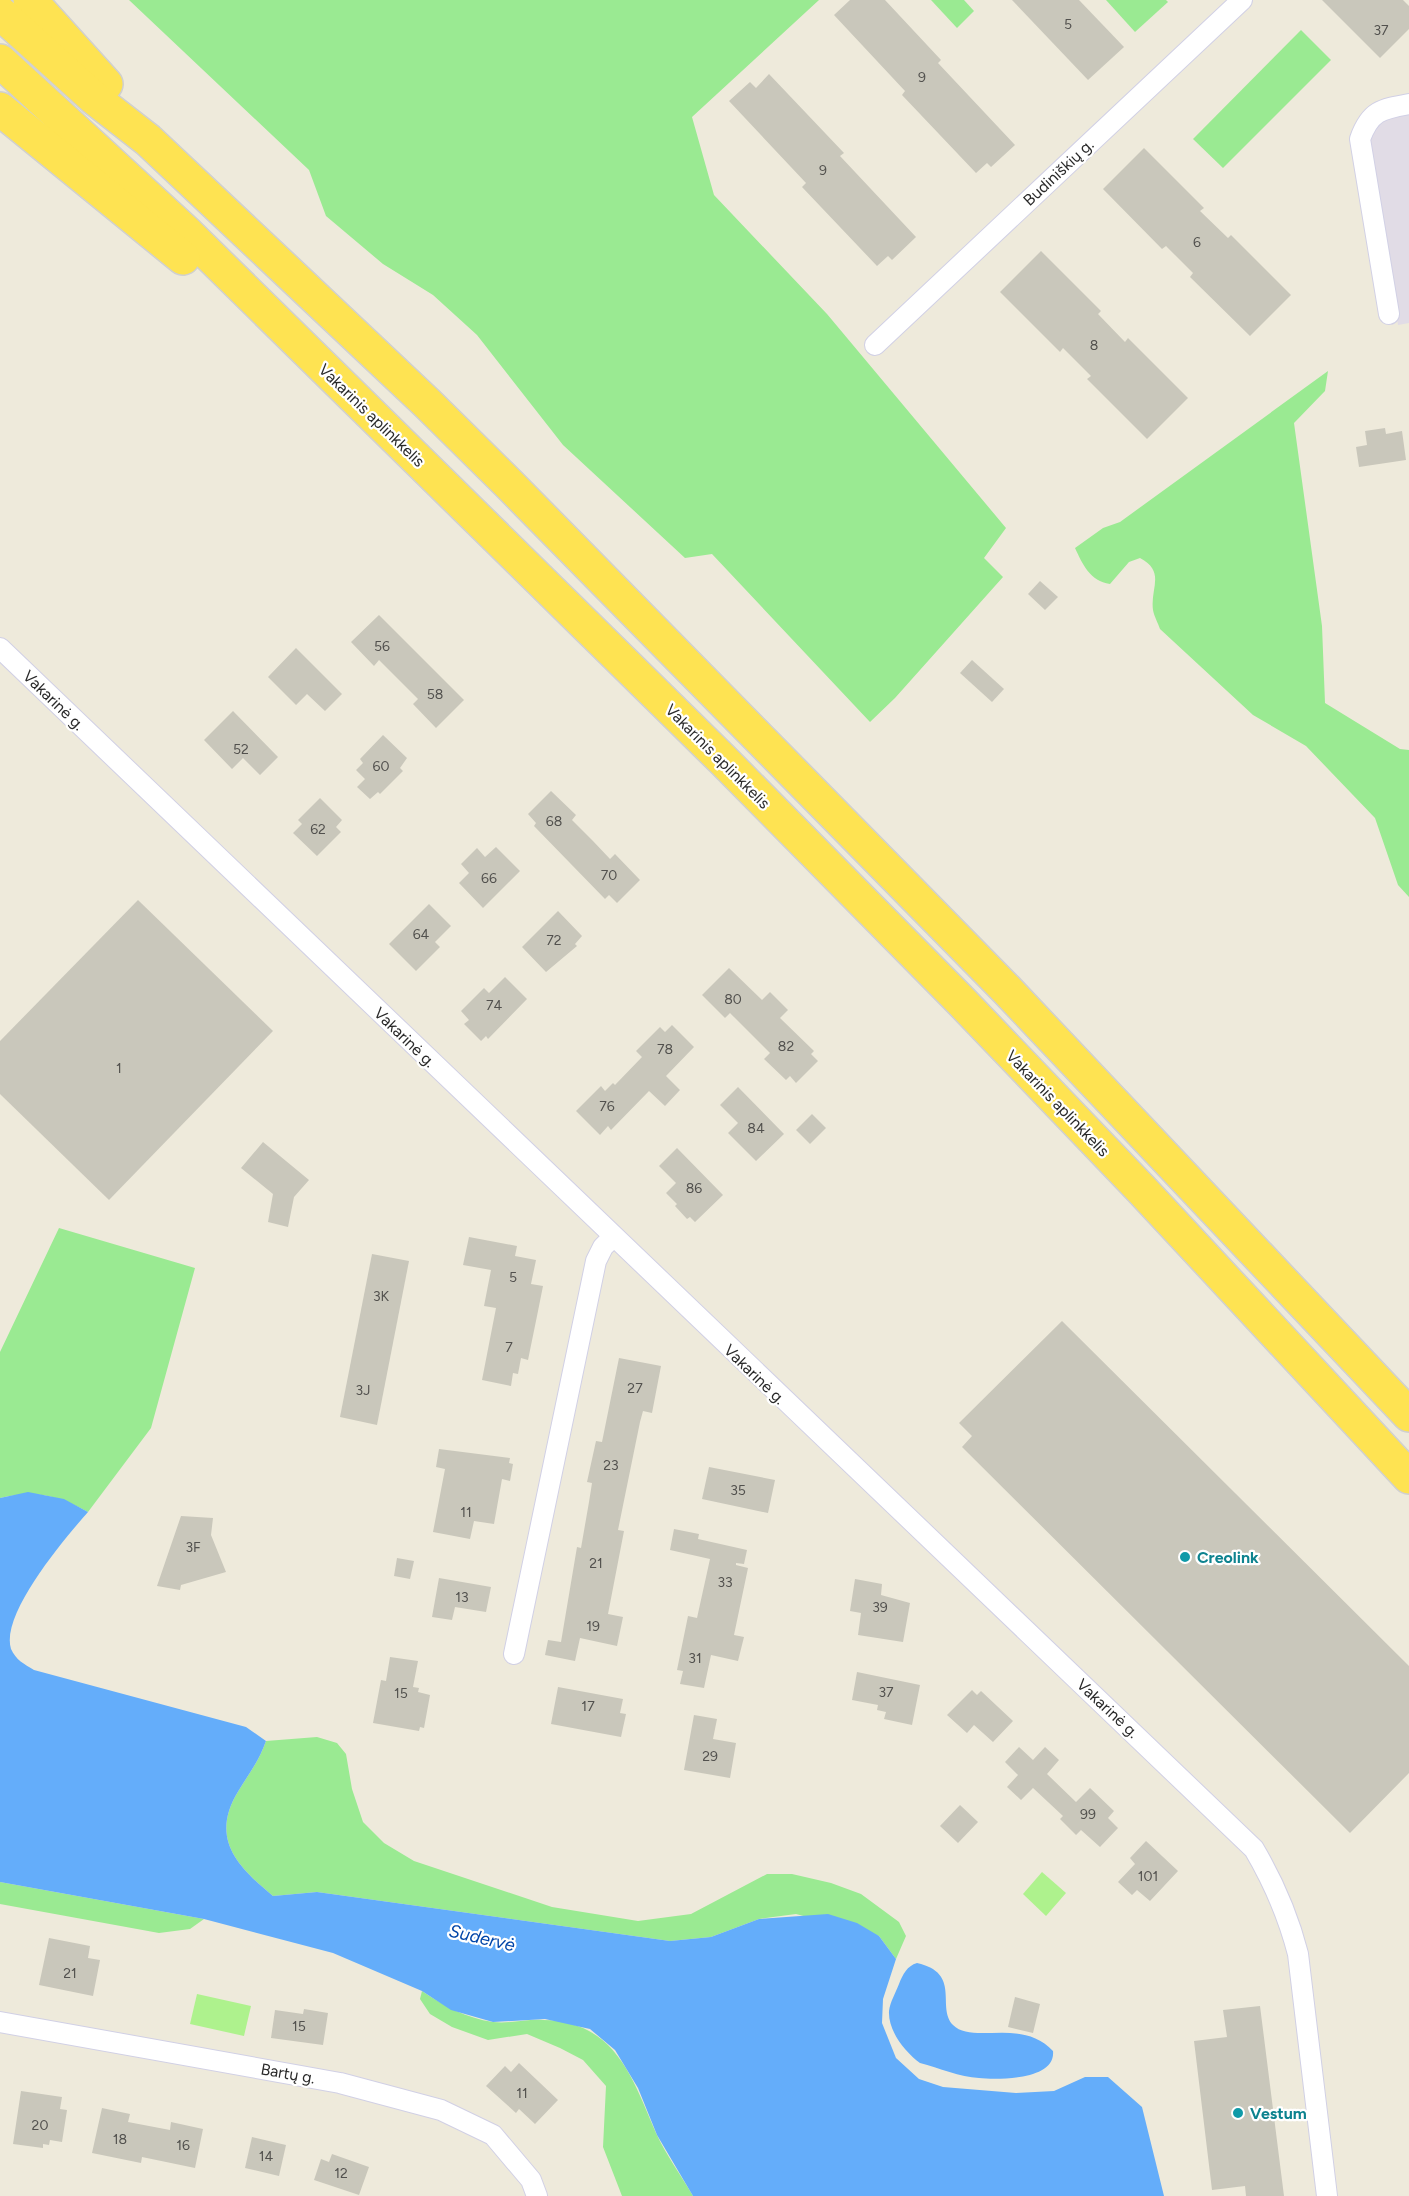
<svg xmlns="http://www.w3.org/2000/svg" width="1409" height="2196" viewBox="0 0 1409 2196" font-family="Figtree,sans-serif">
<rect width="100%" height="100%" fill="#eeeadb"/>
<path fill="#e1dce6" d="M1409,113V323L1398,325L1369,145L1373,129L1385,117Z"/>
<g fill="#9aea92">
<path d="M129,0H819L692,117L714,195L827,314L1006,528L984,558L1003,577L895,698L870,722L712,554L685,558L563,445L477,335L433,295L383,264L326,216L309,170Z"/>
<path d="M931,0H964L974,11L957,28Z"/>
<path d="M1106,0H1166L1168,2L1135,32Z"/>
<path d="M1301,30L1331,60L1223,168L1193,139Z"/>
<path d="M1328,371L1325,391L1294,423L1322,626L1325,703L1400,749L1409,750V897L1398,885L1375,818L1306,746L1253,715L1160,629C1158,623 1154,616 1153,610C1150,588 1166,572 1140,558L1129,562L1110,584C1090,581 1083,565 1075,548L1103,528L1120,522Z"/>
<path d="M59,1228L195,1268L151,1428L88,1512C56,1495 36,1490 0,1498V1352Z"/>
<path d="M317,1737L337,1743L346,1754L352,1789L363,1822L384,1843L414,1861L552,1907L638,1921L691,1914L767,1874H792L831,1883L861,1894L899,1922L906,1936L896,1959L879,1936L796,1914L759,1919L711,1937L670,1941L317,1892L273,1896C237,1866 209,1838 239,1790C250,1772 259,1761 266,1741Z"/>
<path d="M0,1882L204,1919L190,1929L159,1933L0,1904Z"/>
<path d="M422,1991C444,2006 466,2018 493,2022C509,2024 526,2019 543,2020C615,2021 632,2077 656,2133C666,2155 681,2175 693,2196H622L603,2147L606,2086L583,2060L560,2048L527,2034L488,2040L452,2027L430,2014L420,1999Z"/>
</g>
<g fill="#aef28d">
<path d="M1042,1872L1066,1893L1046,1916L1023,1894Z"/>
<path d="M197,1994L251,2006L244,2036L190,2024Z"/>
</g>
<g fill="#64adfa">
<path d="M28,1492L64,1499L88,1512C66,1537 0,1614 11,1649C16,1660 24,1664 34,1670L246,1727L266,1741C259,1761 250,1772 239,1790C209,1838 237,1866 273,1896L317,1892L670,1941L711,1937L759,1919L828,1914L857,1923L879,1936L896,1959L883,1999L882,2023L896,2058L919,2079L943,2087L1016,2093L1054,2091L1085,2077H1108L1142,2107L1164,2196H693L657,2135L638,2088L615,2050L590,2029L545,2019L493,2022L451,2010L422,1991L333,1953L204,1919L0,1882V1498Z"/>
<path d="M917,1963C962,1973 936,2007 953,2025C973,2045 1022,2017 1053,2051C1056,2080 998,2080 979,2078C960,2077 939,2068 920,2063C905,2052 888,2031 889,2011C890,2002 896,1992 899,1984C903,1974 907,1966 917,1963Z"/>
</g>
<g fill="#c9c7bb">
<path d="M850,0H885L941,60L938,63L1015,145L991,167L987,163L976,173L902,95L905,91L834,15Z"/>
<path d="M1012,0H1079L1124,47L1088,80Z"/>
<path d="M1322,0H1403L1409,6V29L1380,58Z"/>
<path d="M769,74L844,153L840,156L916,237L892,260L888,256L877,266L802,187L806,183L729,101L750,82L756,88Z"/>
<path d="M1144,148L1204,208L1200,211L1228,238L1231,235L1291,295L1250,336L1190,277L1193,273L1166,246L1162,249L1103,189Z"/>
<path d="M1041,251L1101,311L1098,314L1125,342L1128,338L1188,398L1147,439L1087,379L1091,376L1063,348L1060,352L1000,292Z"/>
<path d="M1385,428L1386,434L1402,431L1406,460L1359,467L1356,447L1367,445L1365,431Z"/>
<path d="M1040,581L1058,597L1045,610L1028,594Z"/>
<path d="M379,615L464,700L436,728L413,704L418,699L379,660L374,666L351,642Z"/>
<path d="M296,648L342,694L325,711L307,694L296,705L268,677Z"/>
<path d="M972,660L1004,689L992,702L960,673Z"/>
<path d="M233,711L278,757L260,775L243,758L232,769L204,740Z"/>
<path d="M383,735L407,758L400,768L403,771L380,794L378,792L370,799L357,787L365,779L356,770L363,763L360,759Z"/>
<path d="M551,791L576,815L572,820L593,841L610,859L615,854L640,880L617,903L609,895L605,899L534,826L536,823L528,814Z"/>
<path d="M320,798L342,820L336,827L341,832L317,856L293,833L302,824L298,820Z"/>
<path d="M496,847L520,871L483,908L459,883L469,873L461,864L477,848L485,857Z"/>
<path d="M138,900L273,1031L109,1200L0,1094V1041Z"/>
<path d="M429,904L451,926L435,942L440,947L416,971L389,944Z"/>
<path d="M558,911L582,936L575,944L577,946L546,972L522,947Z"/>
<path d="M729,968L762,1000L770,992L788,1010L780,1018L814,1051L811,1054L818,1061L796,1083L790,1076L786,1080L764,1059L770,1053L730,1013L725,1018L702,995Z"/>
<path d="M505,977L527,999L488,1039L486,1036L481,1041L464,1024L469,1020L461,1011L484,988L489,993Z"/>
<path d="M672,1025L694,1047L666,1076L680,1090L665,1106L649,1091L611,1130L608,1126L600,1135L576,1111L601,1086L605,1091L613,1083L615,1085L642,1057L636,1051L660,1027L665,1032Z"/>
<path d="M738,1087L784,1134L756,1161L728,1133L738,1123L720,1105Z"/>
<path d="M812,1114L826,1128L810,1144L796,1130Z"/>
<path d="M263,1142L309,1180L294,1197L288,1227L268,1222L273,1194L241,1168Z"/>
<path d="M677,1148L723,1195L695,1222L690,1217L687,1219L675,1206L677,1204L666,1193L676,1183L659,1166Z"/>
<path d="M469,1237L517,1246L515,1256L536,1260L531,1284L543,1286L537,1316L528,1360L521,1358L518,1374L513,1373L511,1386L482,1380L496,1308L484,1306L491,1270L463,1265Z"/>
<path d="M372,1254L409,1261L377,1425L340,1417Z"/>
<path d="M1062,1321L1409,1666V1773L1350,1833L962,1447L972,1436L959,1423Z"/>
<path d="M619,1358L661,1366L652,1413L643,1411L640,1422L618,1530L624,1531L608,1614L623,1617L617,1646L580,1638L575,1661L545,1655L548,1640L561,1642L577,1547L581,1548L589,1502L592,1483L587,1482L596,1441L602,1442Z"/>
<path d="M439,1449L510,1458L509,1463L513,1464L510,1481L502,1479L494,1524L474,1521L470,1539L433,1532L445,1469L436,1467Z"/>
<path d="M709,1467L775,1480L768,1513L702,1499Z"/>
<path d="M181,1516L213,1518L211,1535L226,1572L181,1585L180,1590L157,1586Z"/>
<path d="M674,1529L699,1534L698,1539L747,1550L744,1564L736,1563V1565L748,1568L734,1635L744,1637L738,1661L711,1655L704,1688L680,1684L683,1671L677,1670L688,1616L697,1618L710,1559L670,1550Z"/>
<path d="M397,1558L414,1561L410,1579L394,1576Z"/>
<path d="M439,1578L491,1587L486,1612L455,1607L452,1620L432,1617Z"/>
<path d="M855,1579L882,1584L881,1595L910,1603L903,1642L858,1635L861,1613L850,1611Z"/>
<path d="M390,1657L418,1661L413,1687L419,1688L418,1692L430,1695L424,1728L420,1727L419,1731L373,1723L381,1680L386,1681Z"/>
<path d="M857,1672L920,1685L912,1725L884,1719L886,1712L877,1710L878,1705L852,1700Z"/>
<path d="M558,1687L623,1699L620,1713L626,1714L621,1737L551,1724Z"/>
<path d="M972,1690L977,1695L981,1691L1013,1721L993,1742L974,1725L967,1733L947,1715Z"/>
<path d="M694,1715L717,1719L713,1739L736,1743L730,1778L684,1770Z"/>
<path d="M1019,1747L1033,1760L1045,1747L1059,1760L1047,1774L1076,1802L1090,1788L1114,1811L1108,1818L1118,1828L1100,1847L1081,1830L1076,1835L1060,1819L1063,1816L1033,1788L1021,1800L1007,1787L1018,1775L1005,1762Z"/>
<path d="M960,1805L978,1822L958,1843L940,1826Z"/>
<path d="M1146,1841L1178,1871L1150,1901L1137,1890L1132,1895L1118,1882L1135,1864L1130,1858Z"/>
<path d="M49,1938L90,1946L88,1958L100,1960L93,1996L39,1985Z"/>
<path d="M1015,1997L1040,2004L1033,2033L1008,2027Z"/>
<path d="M1260,2006L1284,2196H1246L1245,2186L1212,2190L1194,2041L1227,2037L1223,2010Z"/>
<path d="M304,2009L328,2013L323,2045L271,2038L275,2010L303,2014Z"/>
<path d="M519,2063L558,2100L535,2124L519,2109L516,2113L486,2086L505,2066L511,2072Z"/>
<path d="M21,2091L62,2097L60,2109L67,2110L62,2142L50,2140L49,2145L43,2144V2148L13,2144Z"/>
<path d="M102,2108L130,2114L128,2122L170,2130L171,2122L203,2129L195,2168L142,2157L141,2163L92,2153Z"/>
<path d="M252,2137L286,2145L279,2176L245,2168Z"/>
<path d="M332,2154L369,2167L359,2195L314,2180L321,2159L329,2162Z"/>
</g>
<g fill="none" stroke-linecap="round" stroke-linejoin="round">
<g stroke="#d1d0e5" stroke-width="22">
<g id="minor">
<path d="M1389,314L1360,139C1370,111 1381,109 1409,104"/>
<path d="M875,345L1242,0"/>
<path d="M0,648L1254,1849C1274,1883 1288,1915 1298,1954L1327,2196"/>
<path d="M514,1654L596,1261L603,1247L613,1237"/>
<path d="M0,2022L340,2083L441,2110L493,2135L531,2180L537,2196"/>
</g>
</g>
<g stroke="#d0d0d0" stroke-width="36">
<g id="trunk">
<path d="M30,0L106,84"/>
<path d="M0,13L94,98L148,140L427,403L510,485L1007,990L1409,1415"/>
<path d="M0,61L188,234L724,761L961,1001L1142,1190L1409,1477"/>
<path d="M0,109L183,258"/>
</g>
</g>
<use href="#minor" stroke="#fff" stroke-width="20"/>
<use href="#trunk" stroke="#fee352" stroke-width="33"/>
</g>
<g fill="#0f9aa8" stroke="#fff" stroke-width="2">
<circle cx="1185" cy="1557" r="6"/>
<circle cx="1238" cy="2113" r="6"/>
</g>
<g text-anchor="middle" stroke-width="4.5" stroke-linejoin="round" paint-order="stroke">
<g font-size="14" fill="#52514e">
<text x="1068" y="29">5</text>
<text x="1381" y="35">37</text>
<text x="922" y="82">9</text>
<text x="823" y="175">9</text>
<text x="1197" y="247">6</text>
<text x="1094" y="350">8</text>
<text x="382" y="651">56</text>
<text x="435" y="699">58</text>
<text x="241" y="754">52</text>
<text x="381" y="771">60</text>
<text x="554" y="826">68</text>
<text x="318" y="834">62</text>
<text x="609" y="880">70</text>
<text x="489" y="883">66</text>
<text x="421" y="939">64</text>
<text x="554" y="945">72</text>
<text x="733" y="1004">80</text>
<text x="494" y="1010">74</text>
<text x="786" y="1051">82</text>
<text x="665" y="1054">78</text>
<text x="119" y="1073">1</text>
<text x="607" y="1111">76</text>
<text x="756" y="1133">84</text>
<text x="694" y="1193">86</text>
<text x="513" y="1282">5</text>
<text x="381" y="1301">3K</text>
<text x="509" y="1352">7</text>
<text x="635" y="1393">27</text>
<text x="363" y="1395">3J</text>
<text x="611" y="1470">23</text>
<text x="738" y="1495">35</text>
<text x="466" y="1517">11</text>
<text x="193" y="1552">3F</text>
<text x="596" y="1568">21</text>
<text x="725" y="1587">33</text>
<text x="462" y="1602">13</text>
<text x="880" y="1612">39</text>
<text x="593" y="1631">19</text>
<text x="695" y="1663">31</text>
<text x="886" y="1697">37</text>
<text x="401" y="1698">15</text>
<text x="588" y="1711">17</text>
<text x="710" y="1761">29</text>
<text x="1088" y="1819">99</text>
<text x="1148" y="1881">101</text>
<text x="70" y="1978">21</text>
<text x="299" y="2031">15</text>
<text x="522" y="2098">11</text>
<text x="40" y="2130">20</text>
<text x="120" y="2144">18</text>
<text x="183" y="2150">16</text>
<text x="266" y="2161">14</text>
<text x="341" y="2178">12</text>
</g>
<g font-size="16" fill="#2a2a2a" stroke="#fff">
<text transform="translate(1058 172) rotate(-43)" y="6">Budiniškių g.</text>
<text transform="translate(372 415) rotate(44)" y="6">Vakarinis aplinkkelis</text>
<text transform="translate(54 700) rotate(44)" y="6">Vakarinė g.</text>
<text transform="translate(718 756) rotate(45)" y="6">Vakarinis aplinkkelis</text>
<text transform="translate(405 1037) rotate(44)" y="6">Vakarinė g.</text>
<text transform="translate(1058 1103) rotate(46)" y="6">Vakarinis aplinkkelis</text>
<text transform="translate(755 1374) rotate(44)" y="6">Vakarinė g.</text>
<text transform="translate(1108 1708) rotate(43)" y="6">Vakarinė g.</text>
<text transform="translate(288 2073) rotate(10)" y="6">Bartų g.</text>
</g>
<g font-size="16" font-weight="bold" fill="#0d838f" stroke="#fff" text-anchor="start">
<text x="1197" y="1563">Creolink</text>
<text x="1250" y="2119">Vestum</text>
</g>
<g font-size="18" font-style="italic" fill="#0045a8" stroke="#fff">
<text transform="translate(482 1938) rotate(13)" y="6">Sudervė</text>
</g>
</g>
</svg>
